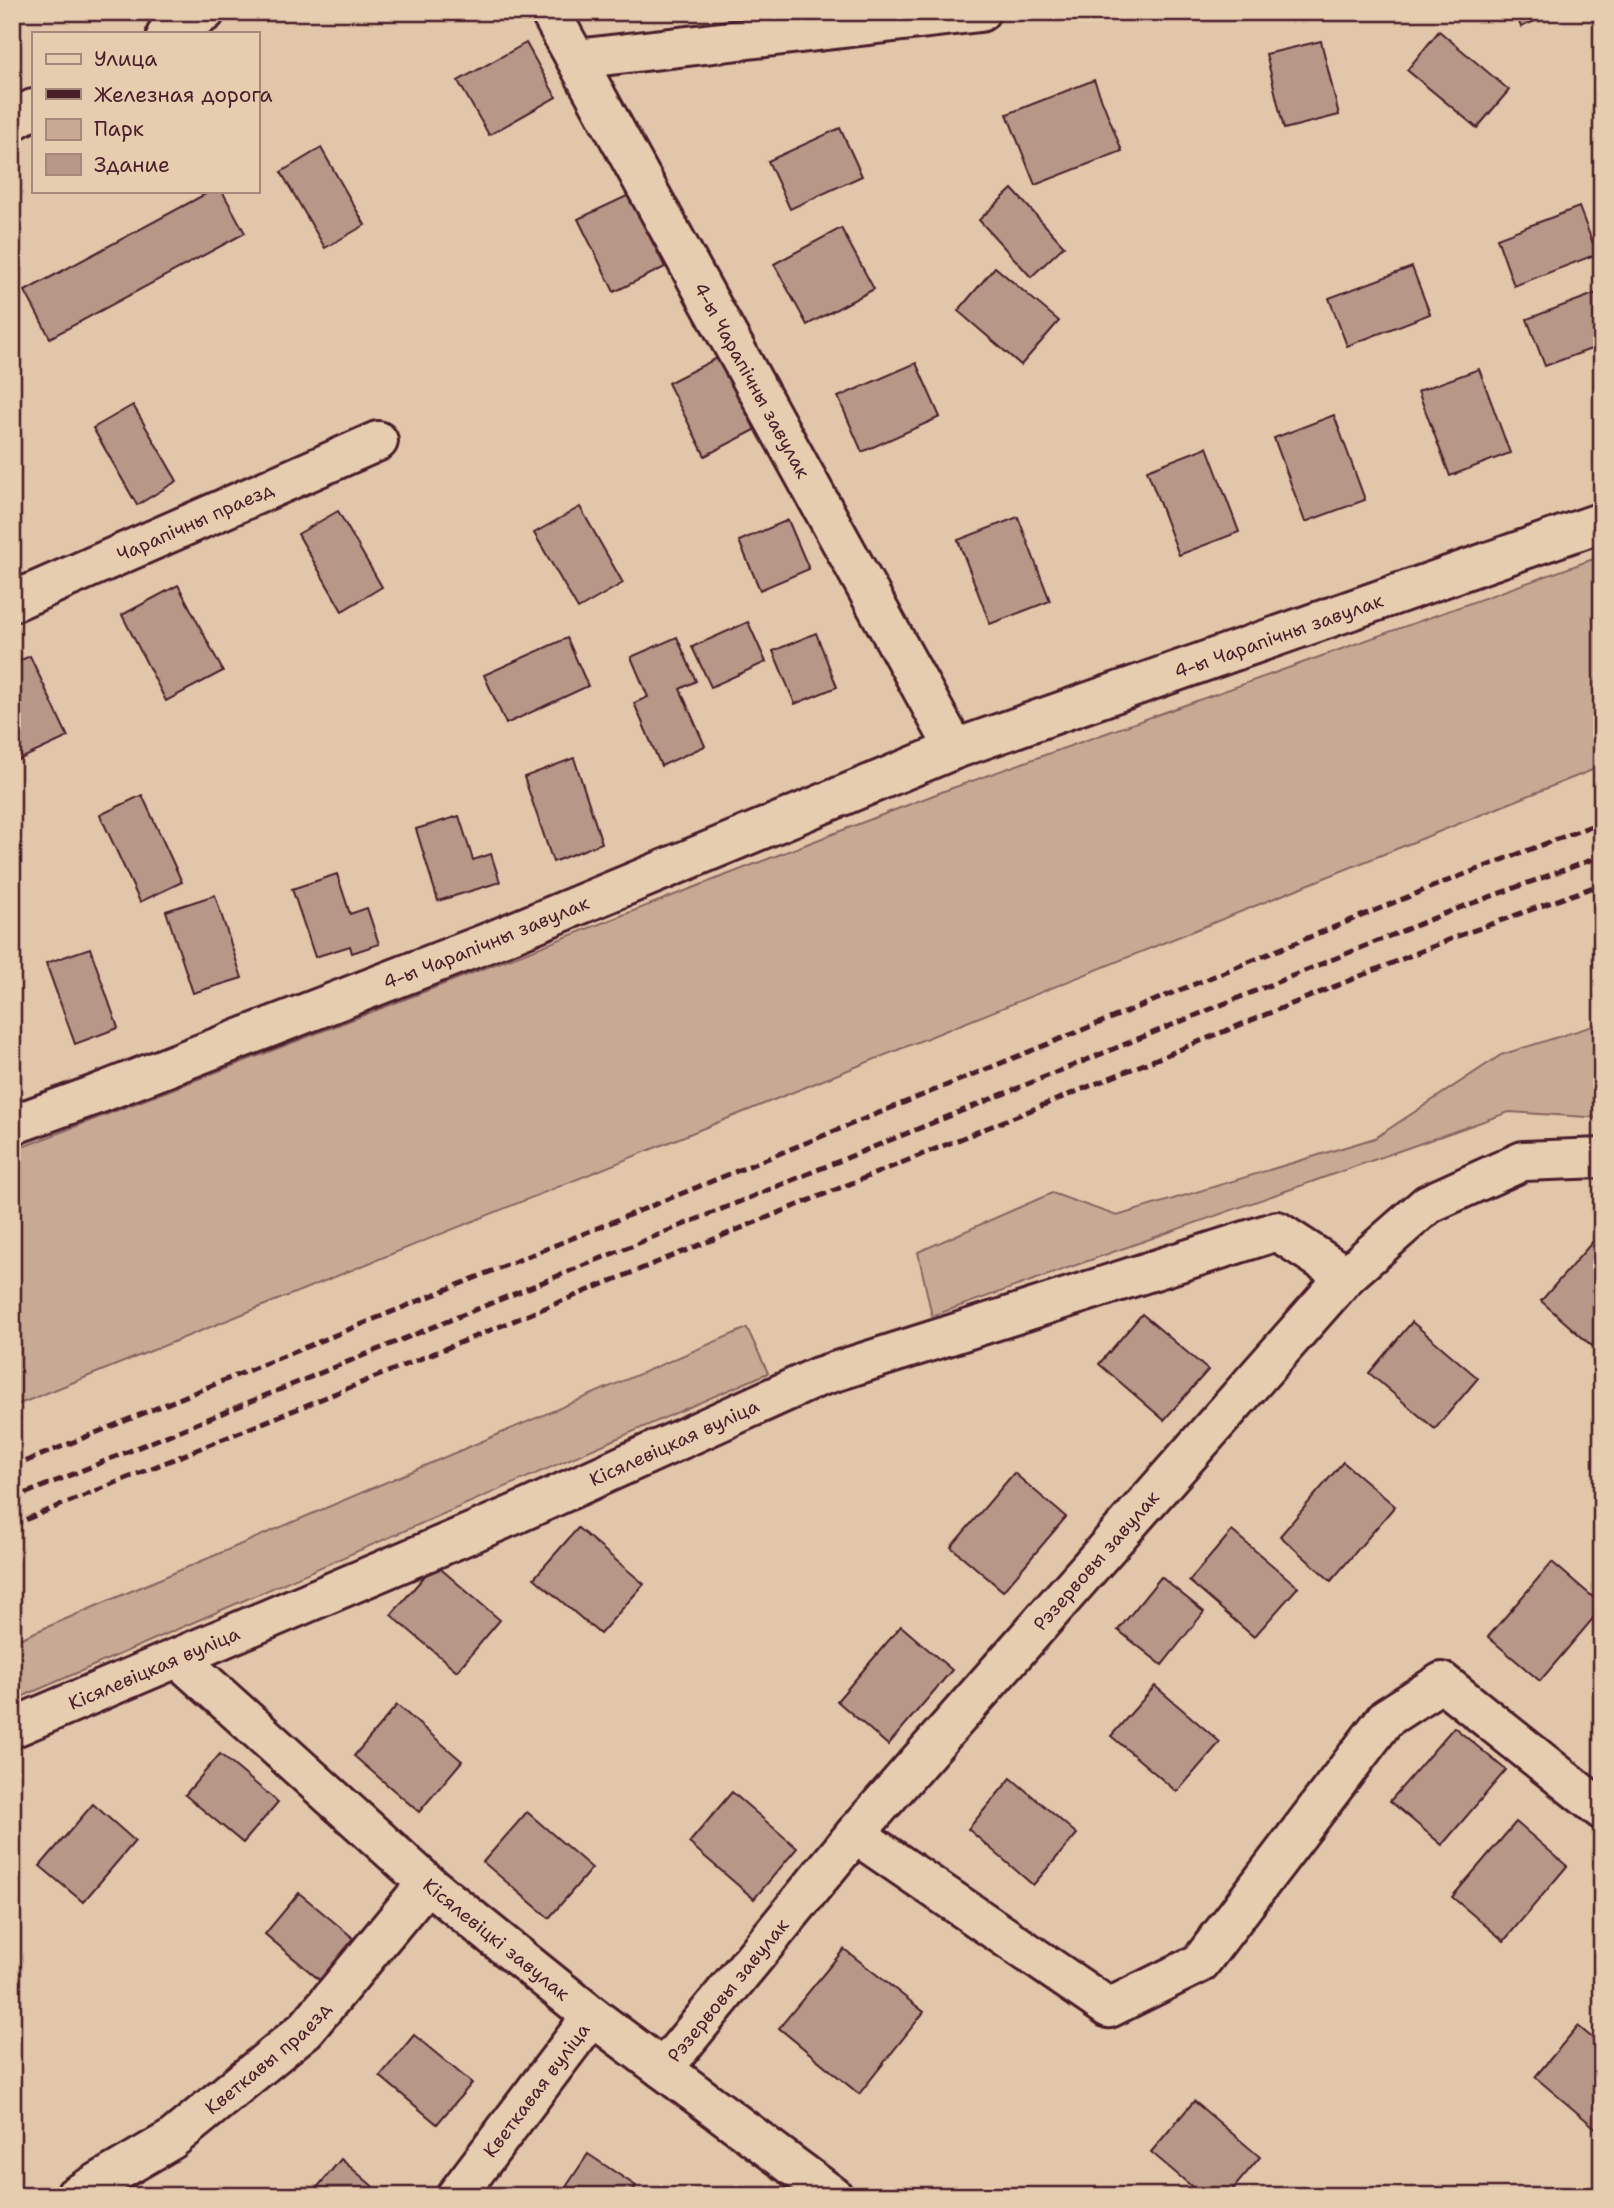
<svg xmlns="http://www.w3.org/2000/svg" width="1614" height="2208" viewBox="0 0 1614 2208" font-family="'Shantell Sans',sans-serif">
<rect width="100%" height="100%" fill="#e1c6aa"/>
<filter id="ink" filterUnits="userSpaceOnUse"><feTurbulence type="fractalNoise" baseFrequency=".0143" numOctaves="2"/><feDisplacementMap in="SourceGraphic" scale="14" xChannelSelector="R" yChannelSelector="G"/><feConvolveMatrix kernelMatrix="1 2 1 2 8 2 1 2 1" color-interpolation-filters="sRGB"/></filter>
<g filter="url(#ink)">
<g fill="#c8aa94" stroke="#896460" stroke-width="2">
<path d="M1602,556V766L12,1407V1151L944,791Z"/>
<path d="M1602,1023V1118L1509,1112L932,1316L918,1252L1052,1193L1117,1216L1375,1138L1501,1055Z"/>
<path d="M747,1328L768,1373L12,1701V1642Z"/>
</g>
<g fill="#b79787" stroke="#4a1f2b" stroke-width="2">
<path d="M1515,12H1556L1521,27Z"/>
<path d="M1439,31L1509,90L1477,128L1407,70Z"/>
<path d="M1321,41L1339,115L1284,129L1266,54Z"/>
<path d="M526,43L556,97L489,135L458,81Z"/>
<path d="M1094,80L1122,151L1035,185L1007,114Z"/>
<path d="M840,128L862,176L790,209L768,161Z"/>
<path d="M321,148L365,225L325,248L281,172Z"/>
<path d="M1012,189L1064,246L1031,277L979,220Z"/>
<path d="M211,191H222L245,233L50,338L25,291Z"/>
<path d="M629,195L665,267L614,292L578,219Z"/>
<path d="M1579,207L1597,254L1514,286L1497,238Z"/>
<path d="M841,228L874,289L807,325L774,264Z"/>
<path d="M995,267L1059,321L1021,365L958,311Z"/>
<path d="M1412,267L1430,314L1347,346L1329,298Z"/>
<path d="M1602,291V345L1545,366L1527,319Z"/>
<path d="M719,357L755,430L705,456L668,383Z"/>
<path d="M916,363L940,417L862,452L838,397Z"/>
<path d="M1479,369L1510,453L1450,476L1418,391Z"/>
<path d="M133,405L177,481L137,505L93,428Z"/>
<path d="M1334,415L1365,500L1305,522L1274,438Z"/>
<path d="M1207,447L1239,532L1179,555L1147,470Z"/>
<path d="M580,507L623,583L578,609L534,533Z"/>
<path d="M338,511L382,587L342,611L298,534Z"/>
<path d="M1018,517L1050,601L990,624L958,540Z"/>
<path d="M788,520L809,569L760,590L739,541Z"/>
<path d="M178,585L223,671L166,701L122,615Z"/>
<path d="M748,622L766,662L711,687L692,647Z"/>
<path d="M816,633L837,687L795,704L773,651Z"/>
<path d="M677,637L696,681L680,689L705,746L661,766L634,703L648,697L631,657Z"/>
<path d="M567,638L588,686L506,724L484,675Z"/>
<path d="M30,656L68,737L14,762L12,664Z"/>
<path d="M574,758L602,843L553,862L524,777Z"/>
<path d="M142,795L182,882L140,902L100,815Z"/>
<path d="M459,816L473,860L491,854L500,882L438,901L416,829Z"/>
<path d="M337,874L350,914L367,908L379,944L352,953L350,946L315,957L292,889Z"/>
<path d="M215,895L242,978L193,993L166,911Z"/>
<path d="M90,948L118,1028L75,1044L46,963Z"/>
<path d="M1602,1231V1335L1592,1346L1541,1301Z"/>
<path d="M1142,1314L1208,1370L1164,1420L1099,1364Z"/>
<path d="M1412,1322L1478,1378L1435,1429L1369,1373Z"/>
<path d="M1343,1462L1395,1506L1331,1581L1280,1536Z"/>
<path d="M1014,1473L1066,1517L1003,1591L951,1547Z"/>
<path d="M578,1528L644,1584L600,1634L534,1578Z"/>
<path d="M1232,1531L1298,1587L1254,1637L1189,1581Z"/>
<path d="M1552,1562L1602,1605V1608L1540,1681L1488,1637Z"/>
<path d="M435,1564L500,1620L457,1671L391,1615Z"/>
<path d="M1161,1577L1204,1612L1162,1665L1118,1630Z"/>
<path d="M901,1626L952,1670L888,1745L837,1701Z"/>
<path d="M1155,1686L1220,1742L1177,1792L1111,1736Z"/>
<path d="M397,1705L462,1761L419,1812L354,1756Z"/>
<path d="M1454,1727L1506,1770L1442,1845L1390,1801Z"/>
<path d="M220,1754L278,1802L243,1843L185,1795Z"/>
<path d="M1011,1778L1077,1834L1033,1885L968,1829Z"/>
<path d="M732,1792L797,1848L754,1899L689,1843Z"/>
<path d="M93,1804L135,1841L83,1902L40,1866Z"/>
<path d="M527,1812L592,1868L549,1918L483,1862Z"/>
<path d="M1516,1822L1567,1866L1504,1941L1452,1897Z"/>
<path d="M299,1893L357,1941L322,1982L265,1934Z"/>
<path d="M844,1949L924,2012L859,2094L779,2028Z"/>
<path d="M1578,2026L1602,2046L1600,2132L1535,2077Z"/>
<path d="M414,2035L472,2083L437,2124L380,2076Z"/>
<path d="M1194,2101L1260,2157L1227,2196H1203L1151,2152Z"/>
<path d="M588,2154L636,2186L629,2196H560Z"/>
<path d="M341,2159L384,2196H310Z"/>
</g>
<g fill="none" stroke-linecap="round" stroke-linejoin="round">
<g stroke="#4a1f2b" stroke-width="44">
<g id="minor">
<path id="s1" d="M550,12L955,749"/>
<path d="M167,33L205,12"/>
<path d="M576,59L980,12"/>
<path d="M12,121L33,109"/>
<path id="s2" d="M12,602L378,441"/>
<path id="s3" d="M12,1125L95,1095L487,943L955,749L1602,522"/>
<path id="s4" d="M178,1658L427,1883L592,2016L833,2196"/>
<path id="s5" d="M12,1728L518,1513L818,1377L1277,1231L1346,1276"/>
<path d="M855,1834L1109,2008L1200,1963L1386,1718L1442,1682L1602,1810"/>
<path id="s6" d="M663,2069L855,1834L1346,1276L1428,1204L1523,1161L1602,1158"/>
<path id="s7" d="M75,2196L171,2140L306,2029L427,1883"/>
<path id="s8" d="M456,2196L592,2016"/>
</g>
</g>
<use href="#minor" stroke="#e7cdaf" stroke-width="38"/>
<g stroke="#4a1f2b" stroke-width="5" stroke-dasharray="10 5" stroke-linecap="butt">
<path d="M12,1467L1442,883L1602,822"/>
<path d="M12,1499L1451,911L1602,856"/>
<path d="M12,1525L1461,935L1602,884"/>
</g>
</g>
</g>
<g text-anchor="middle" stroke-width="7" stroke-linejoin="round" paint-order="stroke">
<g font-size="19" fill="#4a1f2b" stroke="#e7cdaf">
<text dy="7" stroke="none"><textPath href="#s1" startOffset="420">4-ы Чарапічны завулак</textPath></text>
<text dy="7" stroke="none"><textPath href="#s2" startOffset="200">Чарапічны праезд</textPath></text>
<text dy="7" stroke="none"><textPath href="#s3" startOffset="1358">4-ы Чарапічны завулак</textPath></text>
<text dy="7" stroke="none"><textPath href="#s3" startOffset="508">4-ы Чарапічны завулак</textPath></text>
<text dy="7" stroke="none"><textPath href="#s5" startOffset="721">Кісялевіцкая вуліца</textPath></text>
<text dy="7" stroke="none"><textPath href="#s6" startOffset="668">Рэзервовы завулак</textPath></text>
<text dy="7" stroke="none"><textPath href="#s5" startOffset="154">Кісялевіцкая вуліца</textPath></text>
<text dy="7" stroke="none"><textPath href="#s4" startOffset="425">Кісялевіцкі завулак</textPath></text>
<text dy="7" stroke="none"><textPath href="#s6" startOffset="102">Рэзервовы завулак</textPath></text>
<text dy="7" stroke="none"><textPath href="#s7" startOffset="238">Кветкавы праезд</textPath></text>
<text dy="7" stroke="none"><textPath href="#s8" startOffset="133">Кветкавая вуліца</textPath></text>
</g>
</g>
<rect width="1614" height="2208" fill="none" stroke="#e7cdaf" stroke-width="42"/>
<rect x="21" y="21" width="1572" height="2166" fill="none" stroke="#4a1f2b" stroke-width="2.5" filter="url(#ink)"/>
<rect x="32" y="32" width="228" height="161" fill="#e7cdaf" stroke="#a8877a" stroke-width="2"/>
<rect x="46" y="54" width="35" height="10" fill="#e7cdaf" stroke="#a8877a" stroke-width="2"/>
<text x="94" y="66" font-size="21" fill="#4a1f2b">Улица</text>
<rect x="46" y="89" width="35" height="10" fill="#4a1f2b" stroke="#a8877a" stroke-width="2"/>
<text x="94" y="102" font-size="21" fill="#4a1f2b">Железная дорога</text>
<rect x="46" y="119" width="35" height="21" fill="#c8aa94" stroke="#a8877a" stroke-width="2"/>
<text x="94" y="136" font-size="21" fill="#4a1f2b">Парк</text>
<rect x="46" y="154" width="35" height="21" fill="#b79787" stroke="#a8877a" stroke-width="2"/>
<text x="94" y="172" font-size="21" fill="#4a1f2b">Здание</text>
</svg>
